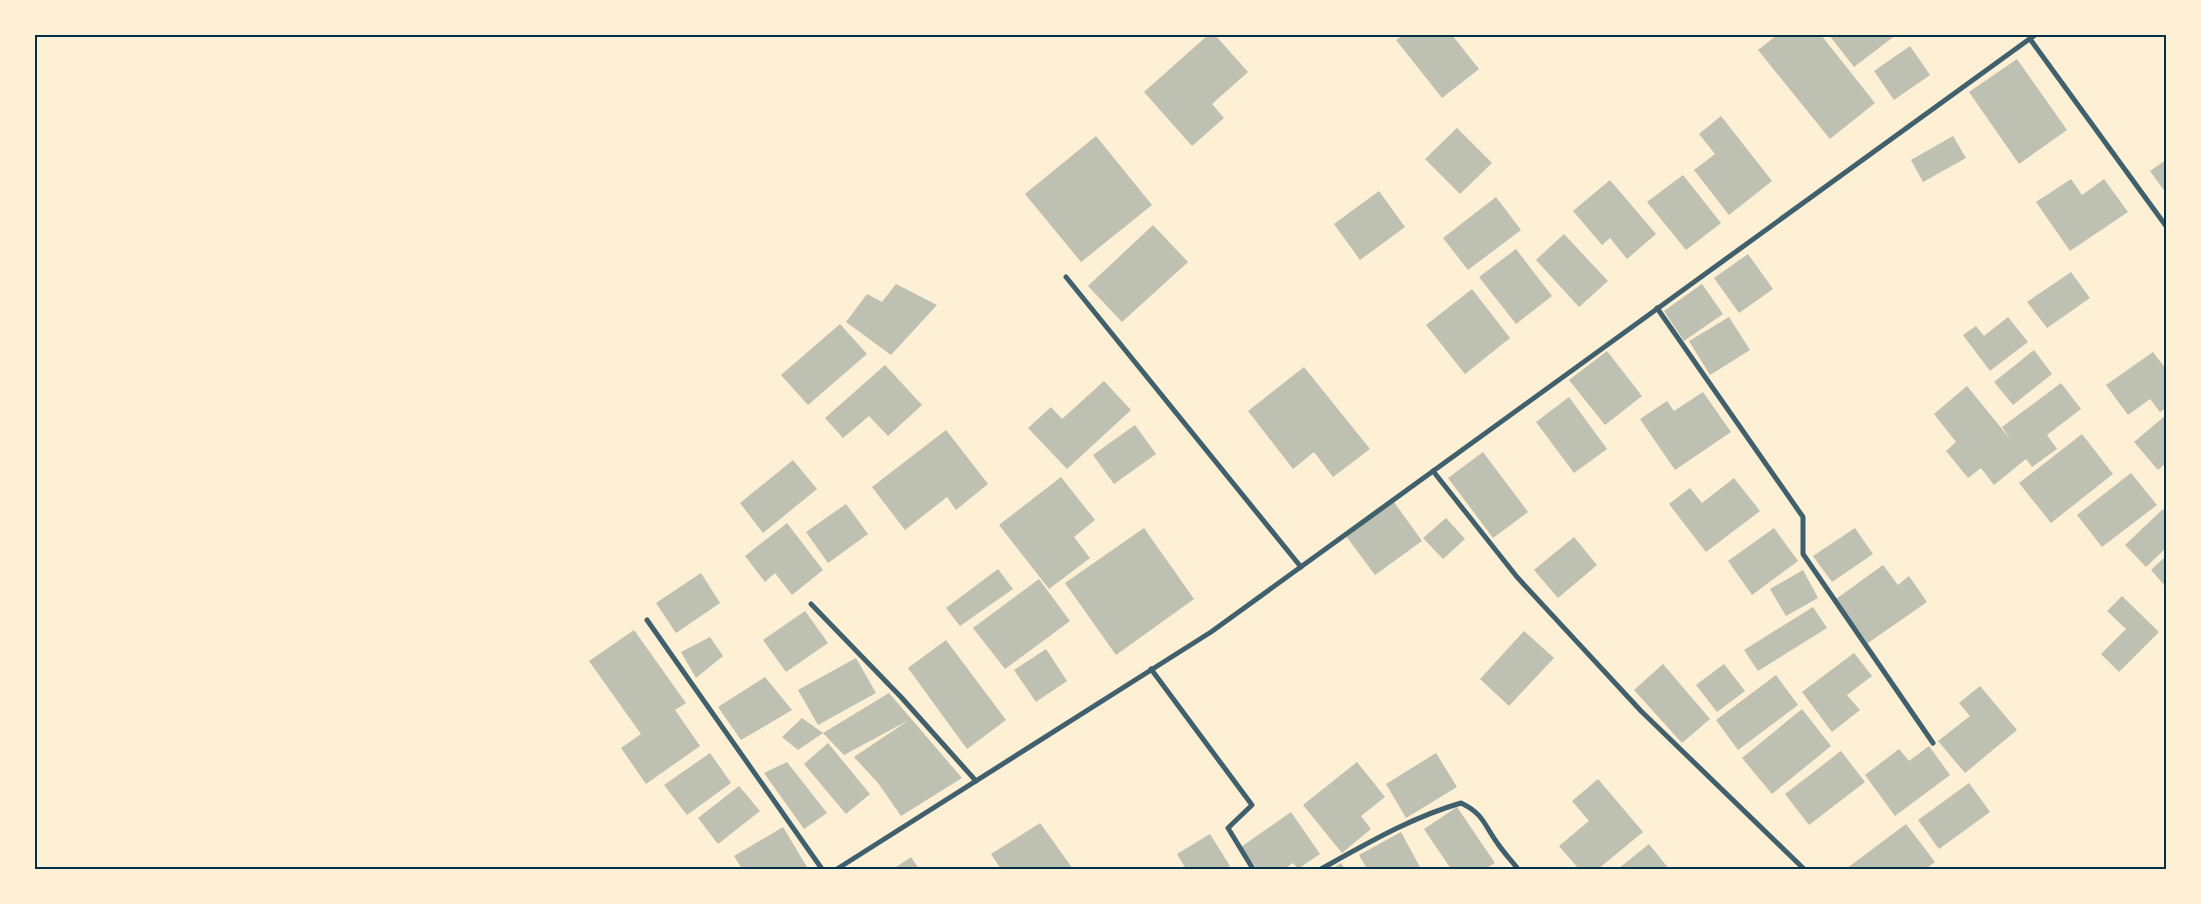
<svg xmlns="http://www.w3.org/2000/svg" width="2201" height="904" viewBox="0 0 2201 904" font-family="Raleway,sans-serif">
<rect width="100%" height="100%" fill="#fdf0d5"/>
<g fill="#bec0b2">
<path d="M1208,35H1215L1248,72L1212,104L1224,118L1192,146L1144,92Z"/>
<path d="M1403,35H1452L1479,69L1442,98L1396,40Z"/>
<path d="M1777,35H1821L1875,103L1830,139L1758,50Z"/>
<path d="M1829,35H1896L1854,67Z"/>
<path d="M1910,46L1930,75L1894,100L1874,71Z"/>
<path d="M2017,59L2067,130L2019,164L1969,92Z"/>
<path d="M1721,116L1772,181L1729,215L1694,170L1715,154L1699,134Z"/>
<path d="M1457,128L1492,163L1460,194L1425,159Z"/>
<path d="M1096,136L1152,205L1081,262L1025,194Z"/>
<path d="M1953,136L1966,158L1923,182L1911,160Z"/>
<path d="M2166,160V193L2150,171Z"/>
<path d="M1683,175L1721,223L1686,250L1647,202Z"/>
<path d="M2071,179L2082,195L2104,179L2128,212L2070,251L2036,202Z"/>
<path d="M1610,180L1656,234L1627,259L1610,238L1602,245L1573,211Z"/>
<path d="M1379,191L1405,227L1360,260L1334,224Z"/>
<path d="M1496,197L1521,230L1468,270L1443,238Z"/>
<path d="M1153,225L1188,262L1122,322L1088,286Z"/>
<path d="M1564,234L1608,281L1579,307L1536,260Z"/>
<path d="M1516,249L1552,296L1516,324L1479,277Z"/>
<path d="M1748,254L1773,289L1739,313L1714,278Z"/>
<path d="M2071,272L2090,298L2047,328L2027,302Z"/>
<path d="M896,284L937,305L891,355L846,322L867,294L882,302Z"/>
<path d="M1702,284L1723,314L1684,341L1664,311Z"/>
<path d="M1472,289L1510,338L1465,374L1426,325Z"/>
<path d="M1729,317L1750,350L1710,375L1689,341Z"/>
<path d="M2008,317L2028,342L1990,371L1963,335L1976,326L1984,336Z"/>
<path d="M840,324L867,354L808,405L781,375Z"/>
<path d="M2034,350L2052,374L2013,405L1994,382Z"/>
<path d="M1607,351L1642,396L1605,425L1569,380Z"/>
<path d="M2153,352L2166,369V408L2160,412L2150,399L2128,415L2106,385Z"/>
<path d="M885,365L922,405L888,436L869,416L843,438L825,418Z"/>
<path d="M1304,367L1370,449L1333,477L1314,452L1293,469L1248,411Z"/>
<path d="M1104,381L1131,410L1067,469L1028,428L1051,407L1062,419Z"/>
<path d="M2061,383L2081,409L2047,435L2057,449L2032,467L2026,459L1994,485L1981,468L1968,478L1946,451L1956,442L1934,414L1967,386L2011,440L2002,427Z"/>
<path d="M1703,392L1731,432L1675,470L1640,419L1667,401L1674,411Z"/>
<path d="M1569,397L1607,449L1574,473L1536,422Z"/>
<path d="M2166,415V463L2158,470L2134,442Z"/>
<path d="M1135,425L1156,454L1114,484L1093,455Z"/>
<path d="M946,430L988,484L956,510L947,497L905,530L872,487Z"/>
<path d="M2082,434L2113,474L2051,523L2019,483Z"/>
<path d="M1483,452L1528,512L1493,538L1448,478Z"/>
<path d="M793,460L817,489L763,533L740,503Z"/>
<path d="M2131,473L2157,505L2102,547L2077,515Z"/>
<path d="M1061,477L1095,520L1074,537L1090,558L1049,589L999,525Z"/>
<path d="M1734,478L1760,511L1706,552L1669,504L1690,488L1702,503Z"/>
<path d="M1394,502L1422,541L1375,575L1346,536Z"/>
<path d="M846,504L868,534L828,563L806,532Z"/>
<path d="M2163,509L2166,512V548L2146,567L2125,545Z"/>
<path d="M1446,518L1465,539L1443,559L1423,538Z"/>
<path d="M787,523L823,570L792,595L775,573L765,582L745,556Z"/>
<path d="M1144,528L1194,599L1116,655L1065,583Z"/>
<path d="M1774,528L1798,561L1752,595L1728,561Z"/>
<path d="M1855,528L1873,554L1832,582L1813,556Z"/>
<path d="M1574,537L1597,565L1558,598L1534,570Z"/>
<path d="M2166,556V587L2151,570Z"/>
<path d="M1883,565L1898,585L1909,576L1927,602L1868,643L1836,599Z"/>
<path d="M998,569L1013,589L960,626L946,608Z"/>
<path d="M1803,570L1818,598L1786,616L1770,589Z"/>
<path d="M701,573L720,603L676,633L656,603Z"/>
<path d="M1039,579L1070,621L1005,669L973,628Z"/>
<path d="M2122,596L2159,632L2119,672L2101,654L2126,629L2107,611Z"/>
<path d="M1813,607L1827,628L1758,671L1744,650Z"/>
<path d="M805,611L828,643L786,672L763,640Z"/>
<path d="M634,630L686,703L675,710L700,746L646,784L621,748L641,734L589,661Z"/>
<path d="M1524,631L1554,658L1509,706L1480,679Z"/>
<path d="M710,637L723,656L696,678L681,652Z"/>
<path d="M946,640L1006,720L967,749L908,668Z"/>
<path d="M1046,649L1067,681L1036,702L1014,670Z"/>
<path d="M1854,653L1872,676L1847,695L1860,710L1832,732L1802,692Z"/>
<path d="M856,658L876,693L818,725L798,690Z"/>
<path d="M1663,664L1710,719L1682,743L1634,690Z"/>
<path d="M1724,664L1745,691L1717,712L1696,685Z"/>
<path d="M1776,675L1798,705L1738,750L1716,720Z"/>
<path d="M765,677L792,710L741,740L718,707Z"/>
<path d="M1980,686L2017,730L1965,773L1938,741L1970,716L1959,703Z"/>
<path d="M889,693L962,778L901,816L878,783L854,757L909,720L844,755L823,733Z"/>
<path d="M1802,709L1831,746L1772,794L1742,758Z"/>
<path d="M802,718L823,733L798,750L782,737Z"/>
<path d="M828,743L870,794L846,814L804,764Z"/>
<path d="M1929,746L1950,775L1895,816L1865,775L1899,749L1909,761Z"/>
<path d="M1841,751L1865,782L1809,825L1785,794Z"/>
<path d="M710,753L731,783L687,815L664,785Z"/>
<path d="M1436,753L1457,787L1406,818L1386,784Z"/>
<path d="M787,762L827,813L804,829L764,773Z"/>
<path d="M1357,762L1385,797L1361,816L1371,829L1342,853L1303,805Z"/>
<path d="M1598,779L1643,832L1598,869H1579L1559,846L1589,821L1572,801Z"/>
<path d="M1969,783L1990,812L1939,849L1918,820Z"/>
<path d="M739,786L760,811L718,844L698,818Z"/>
<path d="M1457,807L1495,863L1485,869H1451L1424,829Z"/>
<path d="M1291,812L1320,854L1298,869L1293,863L1284,869H1257L1241,847Z"/>
<path d="M1040,823L1073,869H1001L991,854Z"/>
<path d="M1906,824L1935,862L1926,869H1846Z"/>
<path d="M783,827L807,867L803,869H742L734,856Z"/>
<path d="M1401,832L1421,869H1367L1359,855Z"/>
<path d="M1210,834L1230,866L1226,869H1186L1177,854Z"/>
<path d="M1649,844L1669,869H1618Z"/>
<path d="M911,857L919,869H893Z"/>
<path d="M1341,863L1345,869H1332Z"/>
</g>
<g fill="none" stroke-linecap="round" stroke-linejoin="round">
<g stroke="#3f606c" stroke-width="5">
<path d="M2030,39L2166,226"/>
<path d="M1066,277L1301,567"/>
<path d="M1657,308L1803,517V554L1933,743"/>
<path d="M1433,471L1517,577L1641,711L1804,869"/>
<path d="M811,604L901,697L976,781"/>
<path d="M647,620L822,869"/>
<path d="M1151,669L1252,805L1228,828L1253,869"/>
<path d="M837,869L1211,632L2035,35"/>
<path d="M1321,869C1366,844 1412,817 1461,803C1484,814 1484,825 1498,844C1504,853 1512,861 1518,869"/>
</g>
</g>
<rect width="2201" height="904" fill="none" stroke="#fdf0d5" stroke-width="72"/>
<rect x="36" y="36" width="2129" height="832" fill="none" stroke="#003049" stroke-width="2"/>
</svg>
